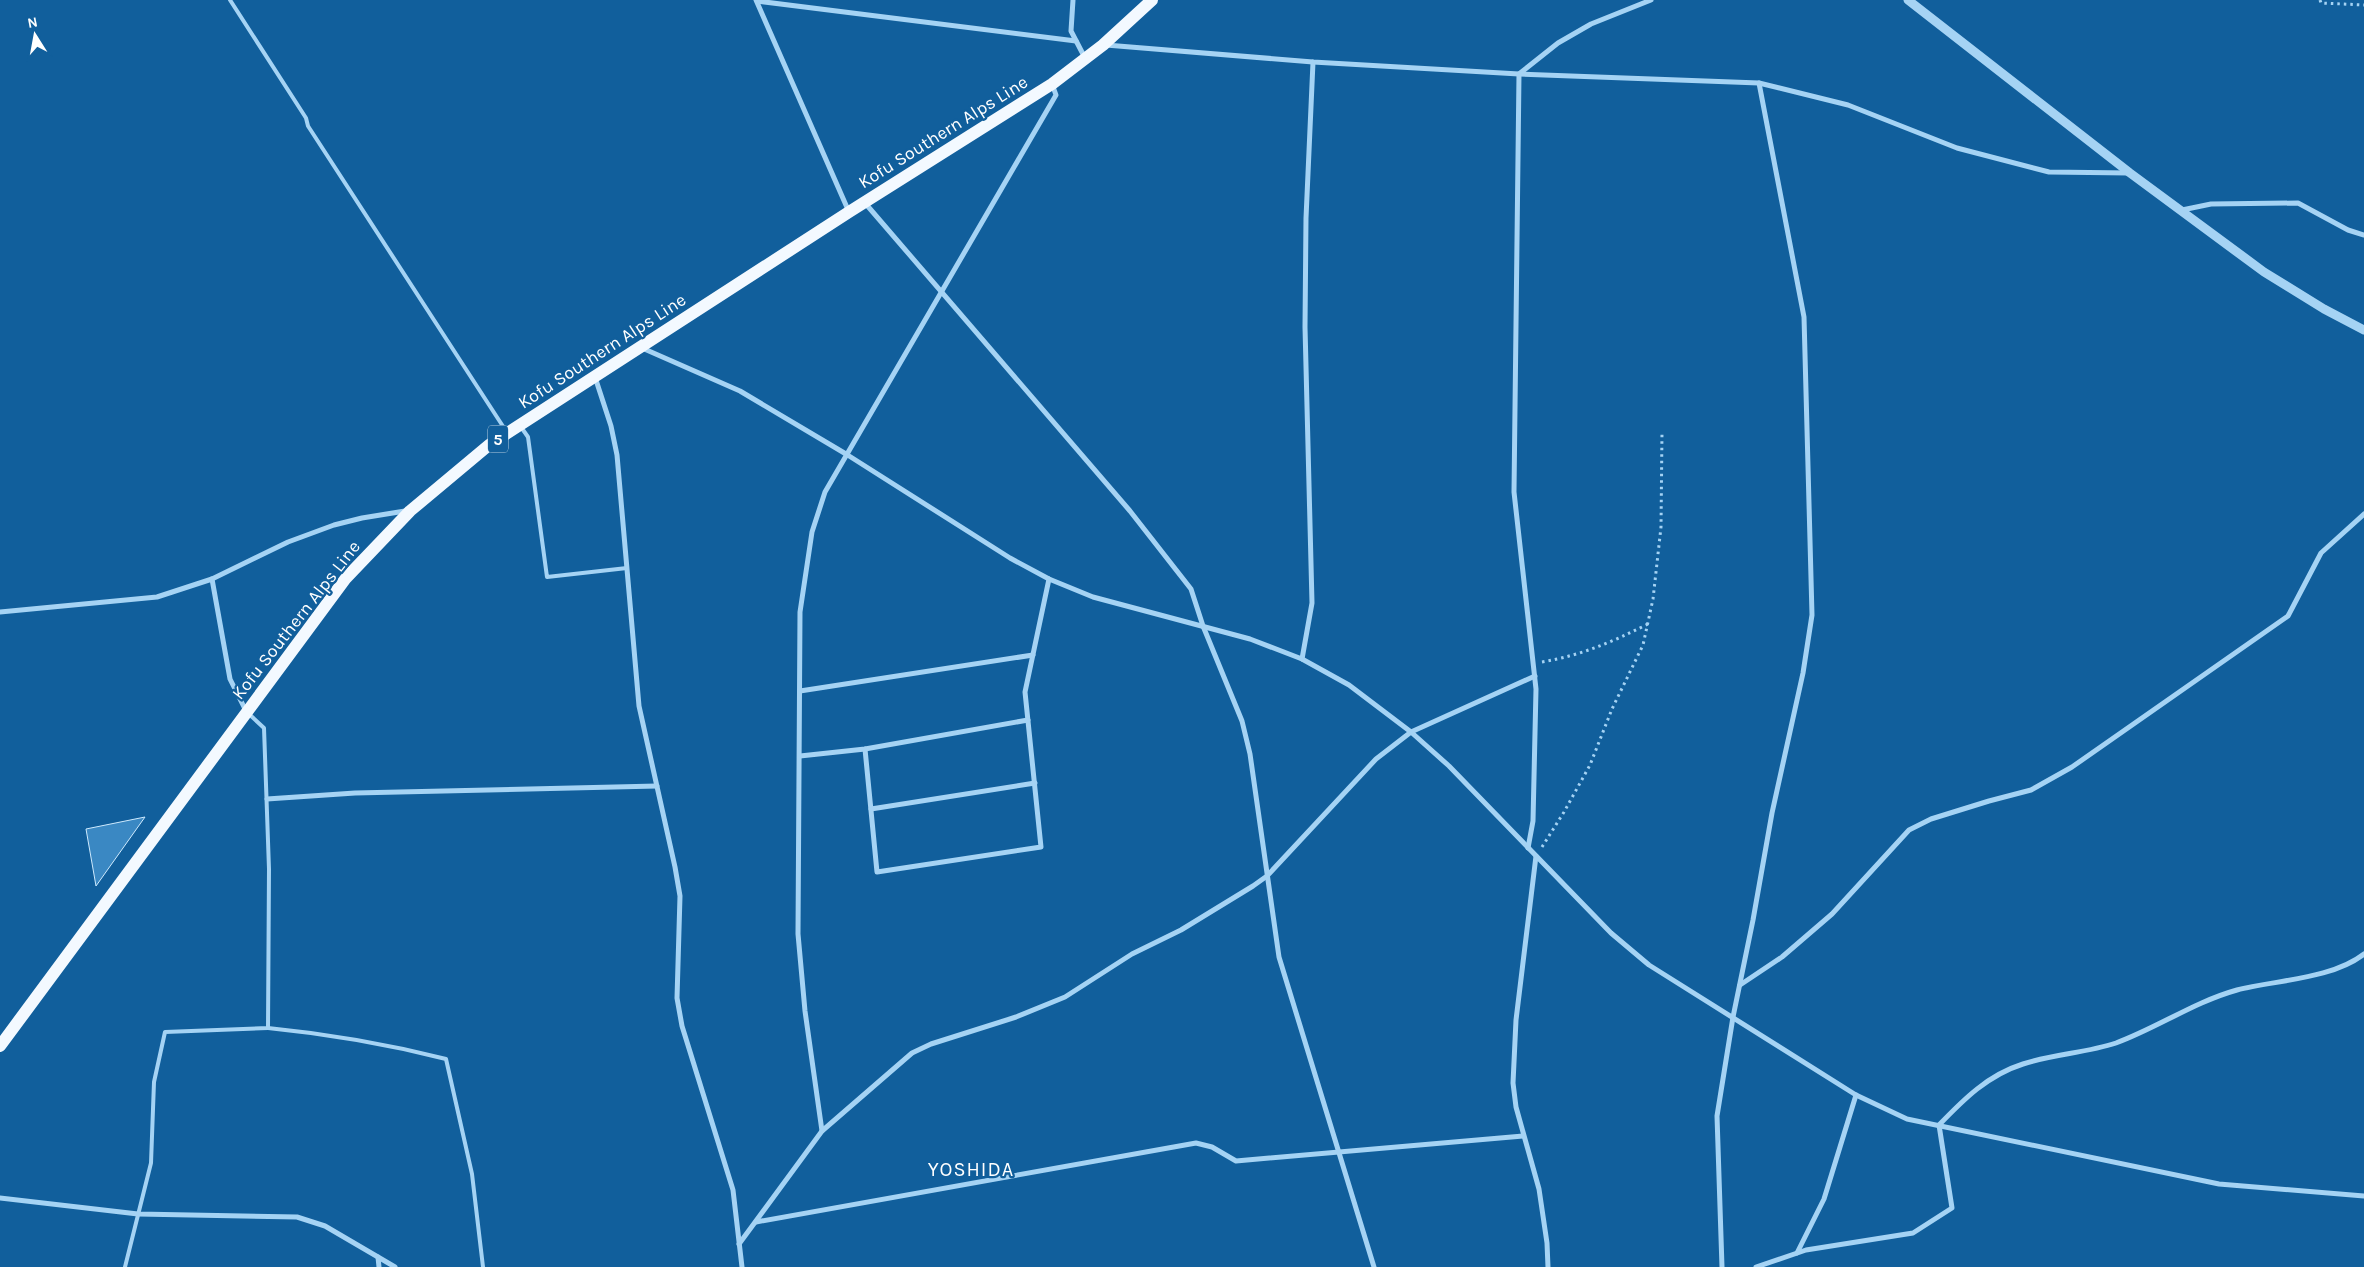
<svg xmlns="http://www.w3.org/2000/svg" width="2364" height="1267" viewBox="0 0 2364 1267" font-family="Karla,sans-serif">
<rect width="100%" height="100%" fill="#115f9c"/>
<path fill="#3a88c3" stroke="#ceeafe" d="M145,817L96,886L86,829Z"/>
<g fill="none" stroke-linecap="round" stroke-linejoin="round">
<g stroke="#a5d3f4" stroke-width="3" stroke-dasharray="2.5 4" stroke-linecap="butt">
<path d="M2320,0L2321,3L2364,5"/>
<path d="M1542,662C1582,655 1612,642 1648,624"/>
<path d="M1542,847L1564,812L1590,765L1612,709L1643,645L1653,599L1661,527L1662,432"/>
</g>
<g stroke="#a5d3f4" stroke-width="4">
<path d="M230,0L306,118L308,126L506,431"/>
<path d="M521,427L528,437L547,577L627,568"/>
<path d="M268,1028C329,1034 387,1044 446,1059L472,1174L483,1267"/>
<path d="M125,1267L151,1163L154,1082L165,1032L268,1028L269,869L264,728L249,714"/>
</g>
<g stroke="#a5d3f4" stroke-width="5">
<path d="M756,0L849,212"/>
<path d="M1073,0L1071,31L1085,58"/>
<path d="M757,1L1076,41"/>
<path d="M1106,45L1313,62L1519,74L1759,83L1848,105L1957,148L2049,172L2129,173"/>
<path d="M865,203L1130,511L1191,589L1203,626L1242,721L1250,754L1279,957L1374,1267"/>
<path d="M2182,210L2211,204L2298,203L2348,230L2364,235"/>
<path d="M642,348L740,391L846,454L1010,558L1049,579L1093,597L1250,639L1302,659L1349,685L1411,732L1449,766L1611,933L1649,965L1856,1095L1907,1119L2219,1184L2364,1196"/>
<path d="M595,377L611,426L617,455L639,706L675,867L680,896L677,998L682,1026L733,1190L742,1267"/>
<path d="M212,579L230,679L246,711"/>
<path d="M0,612L157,597L212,579L288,542L334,525L362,518L405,511"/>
<path d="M1302,659L1312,603L1305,327L1306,218L1313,62"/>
<path d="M800,691L1033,655"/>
<path d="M865,749L877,872L1041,847L1025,692L1049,579"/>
<path d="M800,756L865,749L1028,720"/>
<path d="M267,799L355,793L657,786"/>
<path d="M871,809L1035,783"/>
<path d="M1528,848L1533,821L1536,689L1514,492L1519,74L1558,43L1591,24L1651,0"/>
<path d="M1536,856L1516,1020L1513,1083L1516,1107L1539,1189L1547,1243L1548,1267"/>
<path d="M1740,985L1782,957L1832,914L1909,830L1931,819L1989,801L2031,790L2072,767L2288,616L2321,553L2364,514"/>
<path d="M822,1131L805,1011L798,934L800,612L812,532L825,492L1056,95L1052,84"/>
<path d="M0,1198L138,1214L297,1217L325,1226L395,1267"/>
<path d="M756,1222L1196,1143L1212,1147L1236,1161L1523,1136"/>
<path d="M739,1244L822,1131L912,1053L931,1044L1016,1017L1065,997L1132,954L1181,930L1253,886L1267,876L1376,759L1411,732L1535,676"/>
<path d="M1797,1253L1824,1199L1856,1095"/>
<path d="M378,1257L379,1267"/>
<path d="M1722,1267L1717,1116L1733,1017L1753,920L1772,813L1803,673L1812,615L1804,317L1759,83"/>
<path d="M1756,1267L1806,1250L1913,1233L1952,1208L1939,1125C1964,1099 1988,1075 2023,1064C2053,1054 2086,1053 2116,1043C2157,1028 2194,1002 2237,990C2276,980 2332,979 2364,954"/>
</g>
<path stroke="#a5d3f4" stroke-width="9" d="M1908,0L2130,173L2264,272L2324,309L2364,330"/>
<path stroke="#f3f9ff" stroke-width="12" d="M0,1046L346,578L410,511L489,445L849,212L1052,84L1103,45L1152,0"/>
</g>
<g text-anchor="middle" stroke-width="4.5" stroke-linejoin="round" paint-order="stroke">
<rect fill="#115f9c" stroke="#b8cfe1" stroke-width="1" x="488" y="425.5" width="20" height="27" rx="4"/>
<g font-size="16" font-weight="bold" fill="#fff">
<text x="498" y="445">5</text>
</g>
<g font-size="18" fill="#fff" stroke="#115f9c">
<text transform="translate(943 132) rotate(-32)" y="6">Kofu Southern Alps Line</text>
<text transform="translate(602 351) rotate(-33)" y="6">Kofu Southern Alps Line</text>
<text transform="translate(296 620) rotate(-52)" y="6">Kofu Southern Alps Line</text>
</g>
<g font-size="20" letter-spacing="1" fill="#fff" stroke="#115f9c">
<text x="971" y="1176">YOSHIDA</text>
</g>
</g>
<g transform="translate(35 35) rotate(349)" stroke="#115f9c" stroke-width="4" paint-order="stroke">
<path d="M0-4L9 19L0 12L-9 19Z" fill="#ffffff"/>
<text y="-8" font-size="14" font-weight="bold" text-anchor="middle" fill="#ffffff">N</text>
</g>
</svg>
